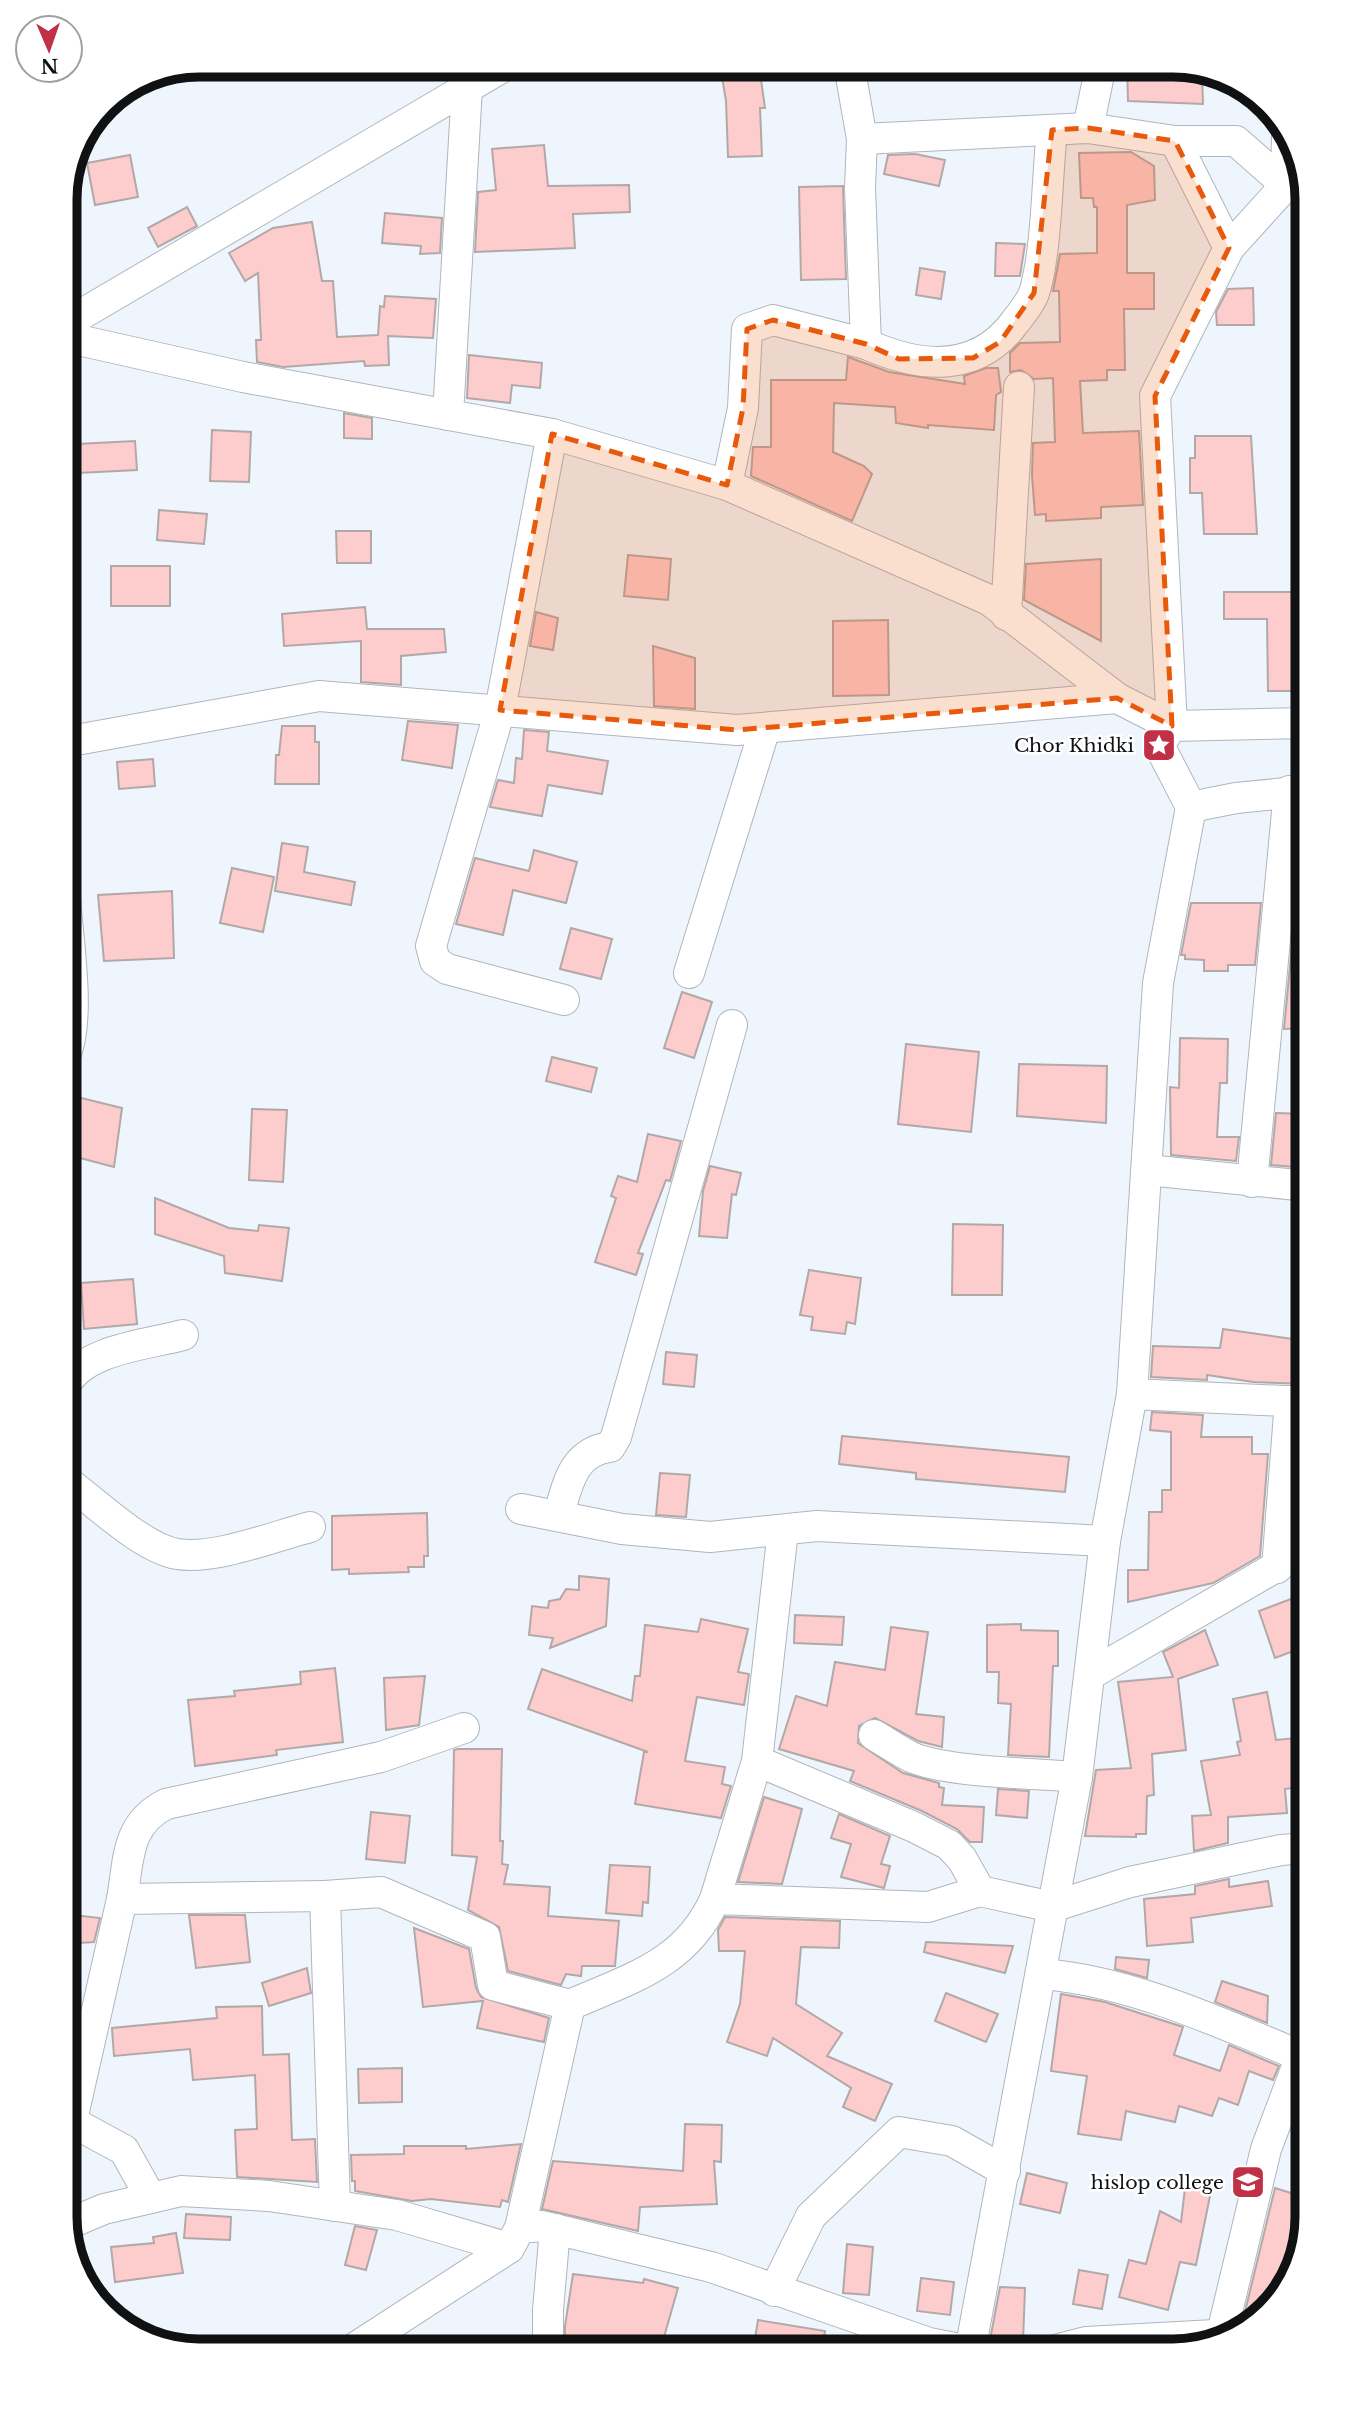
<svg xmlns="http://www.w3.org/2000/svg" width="1372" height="2416" viewBox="0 0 1372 2416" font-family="'Libre Baskerville',serif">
<rect width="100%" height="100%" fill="#eff5fd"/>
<g fill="#fdcccd" stroke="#b3a8a8" stroke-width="2">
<path d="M720,65H759L765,108H760L762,156L728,157L726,101Z"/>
<path d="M1127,65H1182L1202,72L1203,104L1128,101Z"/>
<path d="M544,145L548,186L629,185L630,212L573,214L575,248L475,252L478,192L496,190L492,149Z"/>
<path d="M1131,152L1154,166L1155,200L1127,205V273H1154V309H1124L1125,370H1107V380L1080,381L1083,433L1139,431L1143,505L1101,507V518L1046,521V514L1035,515L1032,475L1033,443L1055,442L1053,378L1034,379L1021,370L1010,372V353L1020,343L1060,342L1059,291H1053L1060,254L1097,253V207H1094L1093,198H1081L1079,153Z"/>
<path d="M915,154L945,160L939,186L884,174L888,155Z"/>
<path d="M130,155L138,197L95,205L87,163Z"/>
<path d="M843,186L846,279L801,280L799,187Z"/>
<path d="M187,207L197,226L158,247L148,228Z"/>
<path d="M385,213L442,218L440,253L420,254L421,246L382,243Z"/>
<path d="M312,222L322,281H333L337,337L378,335L380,306L384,307L385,296L436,299L433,338L388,336L389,365L365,366L364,361L283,367L257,362L256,340H261L258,273L245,281L229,253L273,228Z"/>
<path d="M996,243L1025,244L1020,276H995Z"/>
<path d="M920,268L945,272L941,299L916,295Z"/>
<path d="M1253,288L1254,325H1217L1216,312L1228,289Z"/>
<path d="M469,355L542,363L540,388L512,385L510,403L467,398Z"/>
<path d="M848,357L889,372L965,384L964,376L986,368H998L1001,392L996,395L994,430L928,425V428L896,423L895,407L834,403L833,452L864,466L872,474L852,521L751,476L753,447H771V380H846Z"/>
<path d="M344,413L372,418V439L344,438Z"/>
<path d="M212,430L251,432L249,482L210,481Z"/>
<path d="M1195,436H1251L1257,534H1204L1202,493H1190V458H1195Z"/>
<path d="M135,441L137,470L78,473L77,444Z"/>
<path d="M159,510L207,514L204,544L157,540Z"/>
<path d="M336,531H371V563H337Z"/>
<path d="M628,555L671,559L668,600L624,596Z"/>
<path d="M1101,559V641L1024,600L1026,564Z"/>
<rect x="111" y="566" width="59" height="40"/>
<path d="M1224,592H1303L1307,685H1302V691H1268L1267,619H1224Z"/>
<path d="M365,607L367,629H444L446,652L401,656V685L361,682V641L284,646L282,614Z"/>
<path d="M536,612L558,618L553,650L530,646Z"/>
<path d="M888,620L889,695L833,696V621Z"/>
<path d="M653,646L695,658V709L654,706Z"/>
<path d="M408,721L458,725L452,768L402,760Z"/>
<path d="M282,726H315V742H319V784H275L276,755H279Z"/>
<path d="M524,730L549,732L547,751L608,761L602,794L548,785L542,816L490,807L498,780L514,783L516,758L522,759Z"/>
<path d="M153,759L155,786L119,789L117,762Z"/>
<path d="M282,843L308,847L304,872L355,882L351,905L275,891Z"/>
<path d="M534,850L577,862L566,903L513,890L503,935L456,924L475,858L529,871Z"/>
<path d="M232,868L274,877L263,932L220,923Z"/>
<path d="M172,891L174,958L104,961L98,895Z"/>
<path d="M1191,903H1261L1255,965H1228V971H1204V960L1185,959V955H1181Z"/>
<path d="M1296,903H1307V1028L1284,1029Z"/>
<path d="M571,928L612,939L601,979L560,969Z"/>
<path d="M682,992L712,1002L694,1058L664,1048Z"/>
<path d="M1180,1038L1228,1039L1227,1083H1220L1217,1137H1239L1236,1161L1171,1155L1170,1087L1179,1088Z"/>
<path d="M906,1044L979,1052L971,1132L898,1124Z"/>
<path d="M552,1057L597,1068L591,1092L546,1081Z"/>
<path d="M1019,1064L1107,1066L1106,1123L1017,1116Z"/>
<path d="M69,1095L122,1108L114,1167L65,1154V1110Z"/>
<path d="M252,1109L287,1110L283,1182L249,1180Z"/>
<path d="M1276,1113L1307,1114V1168L1271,1165Z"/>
<path d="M648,1134L681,1141L670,1181L666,1180L638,1253L643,1254L636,1275L595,1262L616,1198L611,1196L618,1176L637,1182Z"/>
<path d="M710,1166L741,1173L736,1195L732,1194L727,1238L699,1236L703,1191Z"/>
<path d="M155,1198L229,1228L258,1231L259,1225L289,1228L282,1281L225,1273L224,1256L155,1234Z"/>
<path d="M953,1224L1003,1225L1002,1295H952Z"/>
<path d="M809,1270L861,1278L855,1324L847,1322L845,1334L811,1330L813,1317L800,1315Z"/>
<path d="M133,1279L137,1324L84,1329L81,1283Z"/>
<path d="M1223,1329L1307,1341V1384L1253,1382L1207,1375V1380L1151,1377L1153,1346L1220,1348Z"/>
<path d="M666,1352L697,1355L694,1387L663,1384Z"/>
<path d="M1152,1412L1203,1415L1201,1437H1252V1454H1268L1260,1556L1213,1583L1128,1602V1570H1148L1149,1512H1162V1490H1171V1432L1150,1430Z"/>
<path d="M842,1436L1069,1457L1065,1492L916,1479V1473L839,1464Z"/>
<path d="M660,1473L690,1475L686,1517L656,1515Z"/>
<path d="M427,1513L428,1556H424V1567H408L409,1572L349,1574V1569L332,1570V1516Z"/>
<path d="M579,1576L609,1579L606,1626L550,1648L553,1638L529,1635L532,1606L548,1608L549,1601L560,1599L566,1589L579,1590Z"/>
<path d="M1307,1593V1646L1275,1658L1259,1611Z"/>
<path d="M795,1615L844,1617L842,1645L794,1643Z"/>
<path d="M701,1619L748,1629L738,1672L749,1674L744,1705L697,1697L685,1761L725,1767L722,1784L731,1786L721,1818L635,1804L644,1752H648L528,1709L542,1669L632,1701L635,1676H640L645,1625L698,1632Z"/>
<path d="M1021,1624V1630L1058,1631V1666H1053L1049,1757L1008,1755L1011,1704L998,1703L999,1672H987V1625Z"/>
<path d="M891,1627L928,1632L916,1714L944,1717L942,1747L918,1741L875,1718L859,1726L858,1743L903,1773L939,1783V1787L944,1788L942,1805L984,1807L982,1842H970L957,1829L922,1811L850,1781L854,1771L779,1749L796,1696L827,1706L835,1662L885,1670Z"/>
<path d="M1205,1630L1218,1665L1178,1679L1186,1750L1152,1754L1154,1795L1147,1796L1146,1834H1136V1837L1085,1836L1096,1770L1131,1768L1118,1682L1173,1677L1163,1652Z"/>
<path d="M335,1668L343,1742L276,1750L277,1755L195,1766L188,1700L235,1696L234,1691L301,1684L300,1672Z"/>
<path d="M425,1676L419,1725L386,1730L384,1678Z"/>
<path d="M1267,1692L1276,1740L1307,1737V1786L1285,1789L1287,1813L1228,1817V1843L1194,1851L1192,1816L1211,1815L1201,1761L1240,1755L1237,1742L1241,1741L1233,1699Z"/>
<path d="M458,1749H502L500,1841H503L502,1864L508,1865L504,1884L550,1887L548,1916L619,1921L615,1966H582L581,1976L566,1974L561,1985L508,1971L499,1927L468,1910L477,1857L452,1855L454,1750Z"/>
<path d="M998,1789L1029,1791L1027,1818L996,1815Z"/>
<path d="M764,1797L802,1809L782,1884L738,1882Z"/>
<path d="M371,1812L410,1816L405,1863L366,1859Z"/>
<path d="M839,1814L890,1836L881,1864L890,1866L884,1888L841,1877L851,1844L831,1838Z"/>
<path d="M610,1865L650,1867L648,1903L643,1902L642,1916L606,1913Z"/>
<path d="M1229,1879V1887L1268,1881L1272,1906L1191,1918L1193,1942L1147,1946L1144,1899L1195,1894V1886Z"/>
<path d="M65,1914L100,1918L94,1942L65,1944Z"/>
<path d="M245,1915L250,1962L196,1968L189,1915Z"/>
<path d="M725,1917L840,1921L839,1948L801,1947L796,2004L842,2033L827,2056L892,2084L875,2121L843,2107L851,2088L773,2038L767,2056L727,2042L740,2004L745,1951H719L718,1930Z"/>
<path d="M414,1928L469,1949L476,1988L481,1997L549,2018L544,2042L477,2028L483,2001L423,2007Z"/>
<path d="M926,1942L1013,1946L1005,1973L924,1952Z"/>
<path d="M1116,1957L1149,1960L1147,1978L1115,1969Z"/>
<path d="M307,1968L311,1993L269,2006L262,1983Z"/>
<path d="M1222,1981L1268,1996L1267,2023L1215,2002Z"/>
<path d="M946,1993L998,2014L986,2042L935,2021Z"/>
<path d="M1061,1994L1105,2002L1183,2027L1174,2055L1220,2071L1229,2045L1279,2066L1273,2080L1249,2071L1238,2105L1219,2098L1212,2116L1179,2106L1175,2122L1126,2111L1121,2140L1078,2134L1087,2076L1051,2071Z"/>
<path d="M262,2006L263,2055L289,2054L292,2140L315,2139L317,2182L237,2177L235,2130L257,2129L255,2075L193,2080L190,2049L114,2056L112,2028L217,2018L216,2007Z"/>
<path d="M402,2068V2102L359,2103L358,2069Z"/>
<path d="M1307,2090V2134L1292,2129Z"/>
<path d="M685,2124L722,2125L721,2162L714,2161L717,2204L640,2207L638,2231L542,2209L553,2161L683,2171Z"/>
<path d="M521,2144L508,2202L502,2200L500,2207L431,2199L412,2201L355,2191V2181H352L351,2155L404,2154V2146H466V2149Z"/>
<path d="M1027,2173L1067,2183L1060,2213L1020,2204Z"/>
<path d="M1185,2188L1211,2191L1196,2265L1180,2262L1168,2310L1119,2297L1129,2260L1146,2264L1160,2211L1181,2222Z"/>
<path d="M1275,2188L1307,2198V2226L1284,2292L1246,2323L1243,2320Z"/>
<path d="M186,2214L231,2217L230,2240L184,2238Z"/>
<path d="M355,2226L377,2230L366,2270L345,2265Z"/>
<path d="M176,2233L183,2273L115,2282L111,2247L154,2243L153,2237Z"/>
<path d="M847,2244L873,2247L869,2295L843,2293Z"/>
<path d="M1079,2270L1108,2275L1102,2309L1073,2304Z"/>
<path d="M573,2274L643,2283L644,2279L678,2288L660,2351H565V2326Z"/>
<path d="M921,2278L954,2282L950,2315L917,2311Z"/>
<path d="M1000,2287L1025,2288L1023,2342L990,2340Z"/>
<path d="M758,2320L825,2331L822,2351H753Z"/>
</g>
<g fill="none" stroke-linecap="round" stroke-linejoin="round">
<g stroke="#b0b6bd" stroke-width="32">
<g id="minor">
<path d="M849,65L862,139L1088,128L1175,141H1236L1286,185"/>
<path d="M1088,128L1101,65"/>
<path d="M1175,141L1229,248"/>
<path d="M1286,185L1287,135"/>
<path d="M65,324L506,65"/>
<path d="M65,337L243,377L552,434L727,485L989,600L1117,698"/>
<path d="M866,344C919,368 977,374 1015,322C1022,313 1032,301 1035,290C1047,247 1047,177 1052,130"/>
<path d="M448,415L467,88"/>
<path d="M552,434L500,710L431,946L435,961L447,969L564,1000"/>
<path d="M727,485L743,408L747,329L773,320L866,344L860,188L862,139"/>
<path d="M1006,615L1019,387"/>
<path d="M65,742L319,696L737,730L1117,698L1172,726L1307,723"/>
<path d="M1191,807L1236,798L1307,791"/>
<path d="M689,973L765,728"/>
<path d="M65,1056C81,1018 68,941 65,898"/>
<path d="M1147,1170L1307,1186"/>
<path d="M1252,1182L1289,791"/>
<path d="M65,1385C85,1349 146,1345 183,1335"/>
<path d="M1132,1394L1307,1402"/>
<path d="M65,1480C94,1501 142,1548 177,1554C215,1560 272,1537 310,1527"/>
<path d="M521,1509L622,1529L710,1537L817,1526L1105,1541"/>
<path d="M558,1516C568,1485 572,1452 610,1447L616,1437L732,1025"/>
<path d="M1277,1568L1290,1401"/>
<path d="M1091,1674L1307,1549"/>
<path d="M874,1735C886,1742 899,1751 911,1757C948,1773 1035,1773 1077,1777"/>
<path d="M757,1761L914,1827L949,1845L962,1859L980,1891"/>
<path d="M122,1899C129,1859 126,1824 166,1804L381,1757L464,1728"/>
<path d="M715,1899L757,1761L783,1530"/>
<path d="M1043,1974C1133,1982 1218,2022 1301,2056L1266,2149L1222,2333"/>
<path d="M570,2005C631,1978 686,1964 715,1899L928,1907L980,1891L1052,1907L1130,1882L1281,1850L1307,1848"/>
<path d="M65,2118L124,2150L151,2198"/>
<path d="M72,2120L122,1899L325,1896"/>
<path d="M335,2206L325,1896L381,1892L485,1937L493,1985L570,2005L520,2228"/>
<path d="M66,2225L104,2209L181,2191L269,2196L397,2215L509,2248L520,2228L542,2226L711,2267L929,2343L970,2351L1077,1777L1105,1541L1132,1394L1158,983L1191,807L1159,745L1172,726L1155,396L1229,248L1286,185L1303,180"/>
<path d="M774,2291L811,2216L899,2132L952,2141L1005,2171"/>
<path d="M350,2351L509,2248"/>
<path d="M548,2351V2310L555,2229"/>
<path d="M1051,2351L1086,2342L1233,2334"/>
</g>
</g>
<use href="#minor" stroke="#fff" stroke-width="30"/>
</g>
<path fill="#e8590c" fill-opacity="0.2" stroke="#e8590c" stroke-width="5" stroke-dasharray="14 9" stroke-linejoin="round" d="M1088,128L1175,141L1229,248L1155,396L1172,726L1117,698L737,730L500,710L552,434L727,485L743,408L747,329L773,320L866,344L899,359L973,358L1000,342L1034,293L1052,130Z"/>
<defs>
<g id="sight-square" transform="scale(1.75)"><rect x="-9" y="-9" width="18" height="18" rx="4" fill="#c03047" stroke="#fff"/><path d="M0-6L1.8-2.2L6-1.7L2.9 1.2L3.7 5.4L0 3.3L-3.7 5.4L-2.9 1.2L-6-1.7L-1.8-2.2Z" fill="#fff"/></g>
<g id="school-square" transform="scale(1.75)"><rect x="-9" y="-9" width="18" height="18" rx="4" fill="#c03047" stroke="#fff"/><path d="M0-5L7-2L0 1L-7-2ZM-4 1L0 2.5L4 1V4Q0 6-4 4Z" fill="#fff"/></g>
</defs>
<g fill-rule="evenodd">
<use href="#sight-square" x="1159" y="745"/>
<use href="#school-square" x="1248" y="2182"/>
</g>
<g text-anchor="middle" stroke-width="5" stroke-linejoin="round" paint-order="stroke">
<g font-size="19" fill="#0f1113" stroke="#fff" text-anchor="end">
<text x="1134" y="752">Chor Khidki</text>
<text x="1224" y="2189">hislop college</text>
</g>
</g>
<path d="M0 0H1372V2416H0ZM199 77H1173A122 122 0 0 1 1295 199V2217A122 122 0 0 1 1173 2339H199A122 122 0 0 1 77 2217V199A122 122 0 0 1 199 77Z" fill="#fff" fill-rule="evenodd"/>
<path fill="none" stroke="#0f1113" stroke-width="9" d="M199 77H1173A122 122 0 0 1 1295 199V2217A122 122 0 0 1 1173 2339H199A122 122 0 0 1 77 2217V199A122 122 0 0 1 199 77Z"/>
<g transform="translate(49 49) rotate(178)"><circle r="33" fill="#ffffff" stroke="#9fa0a1" stroke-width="2"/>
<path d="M0-5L12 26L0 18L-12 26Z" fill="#c03047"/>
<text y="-10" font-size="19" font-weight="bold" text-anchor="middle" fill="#0f1113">N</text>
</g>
</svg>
